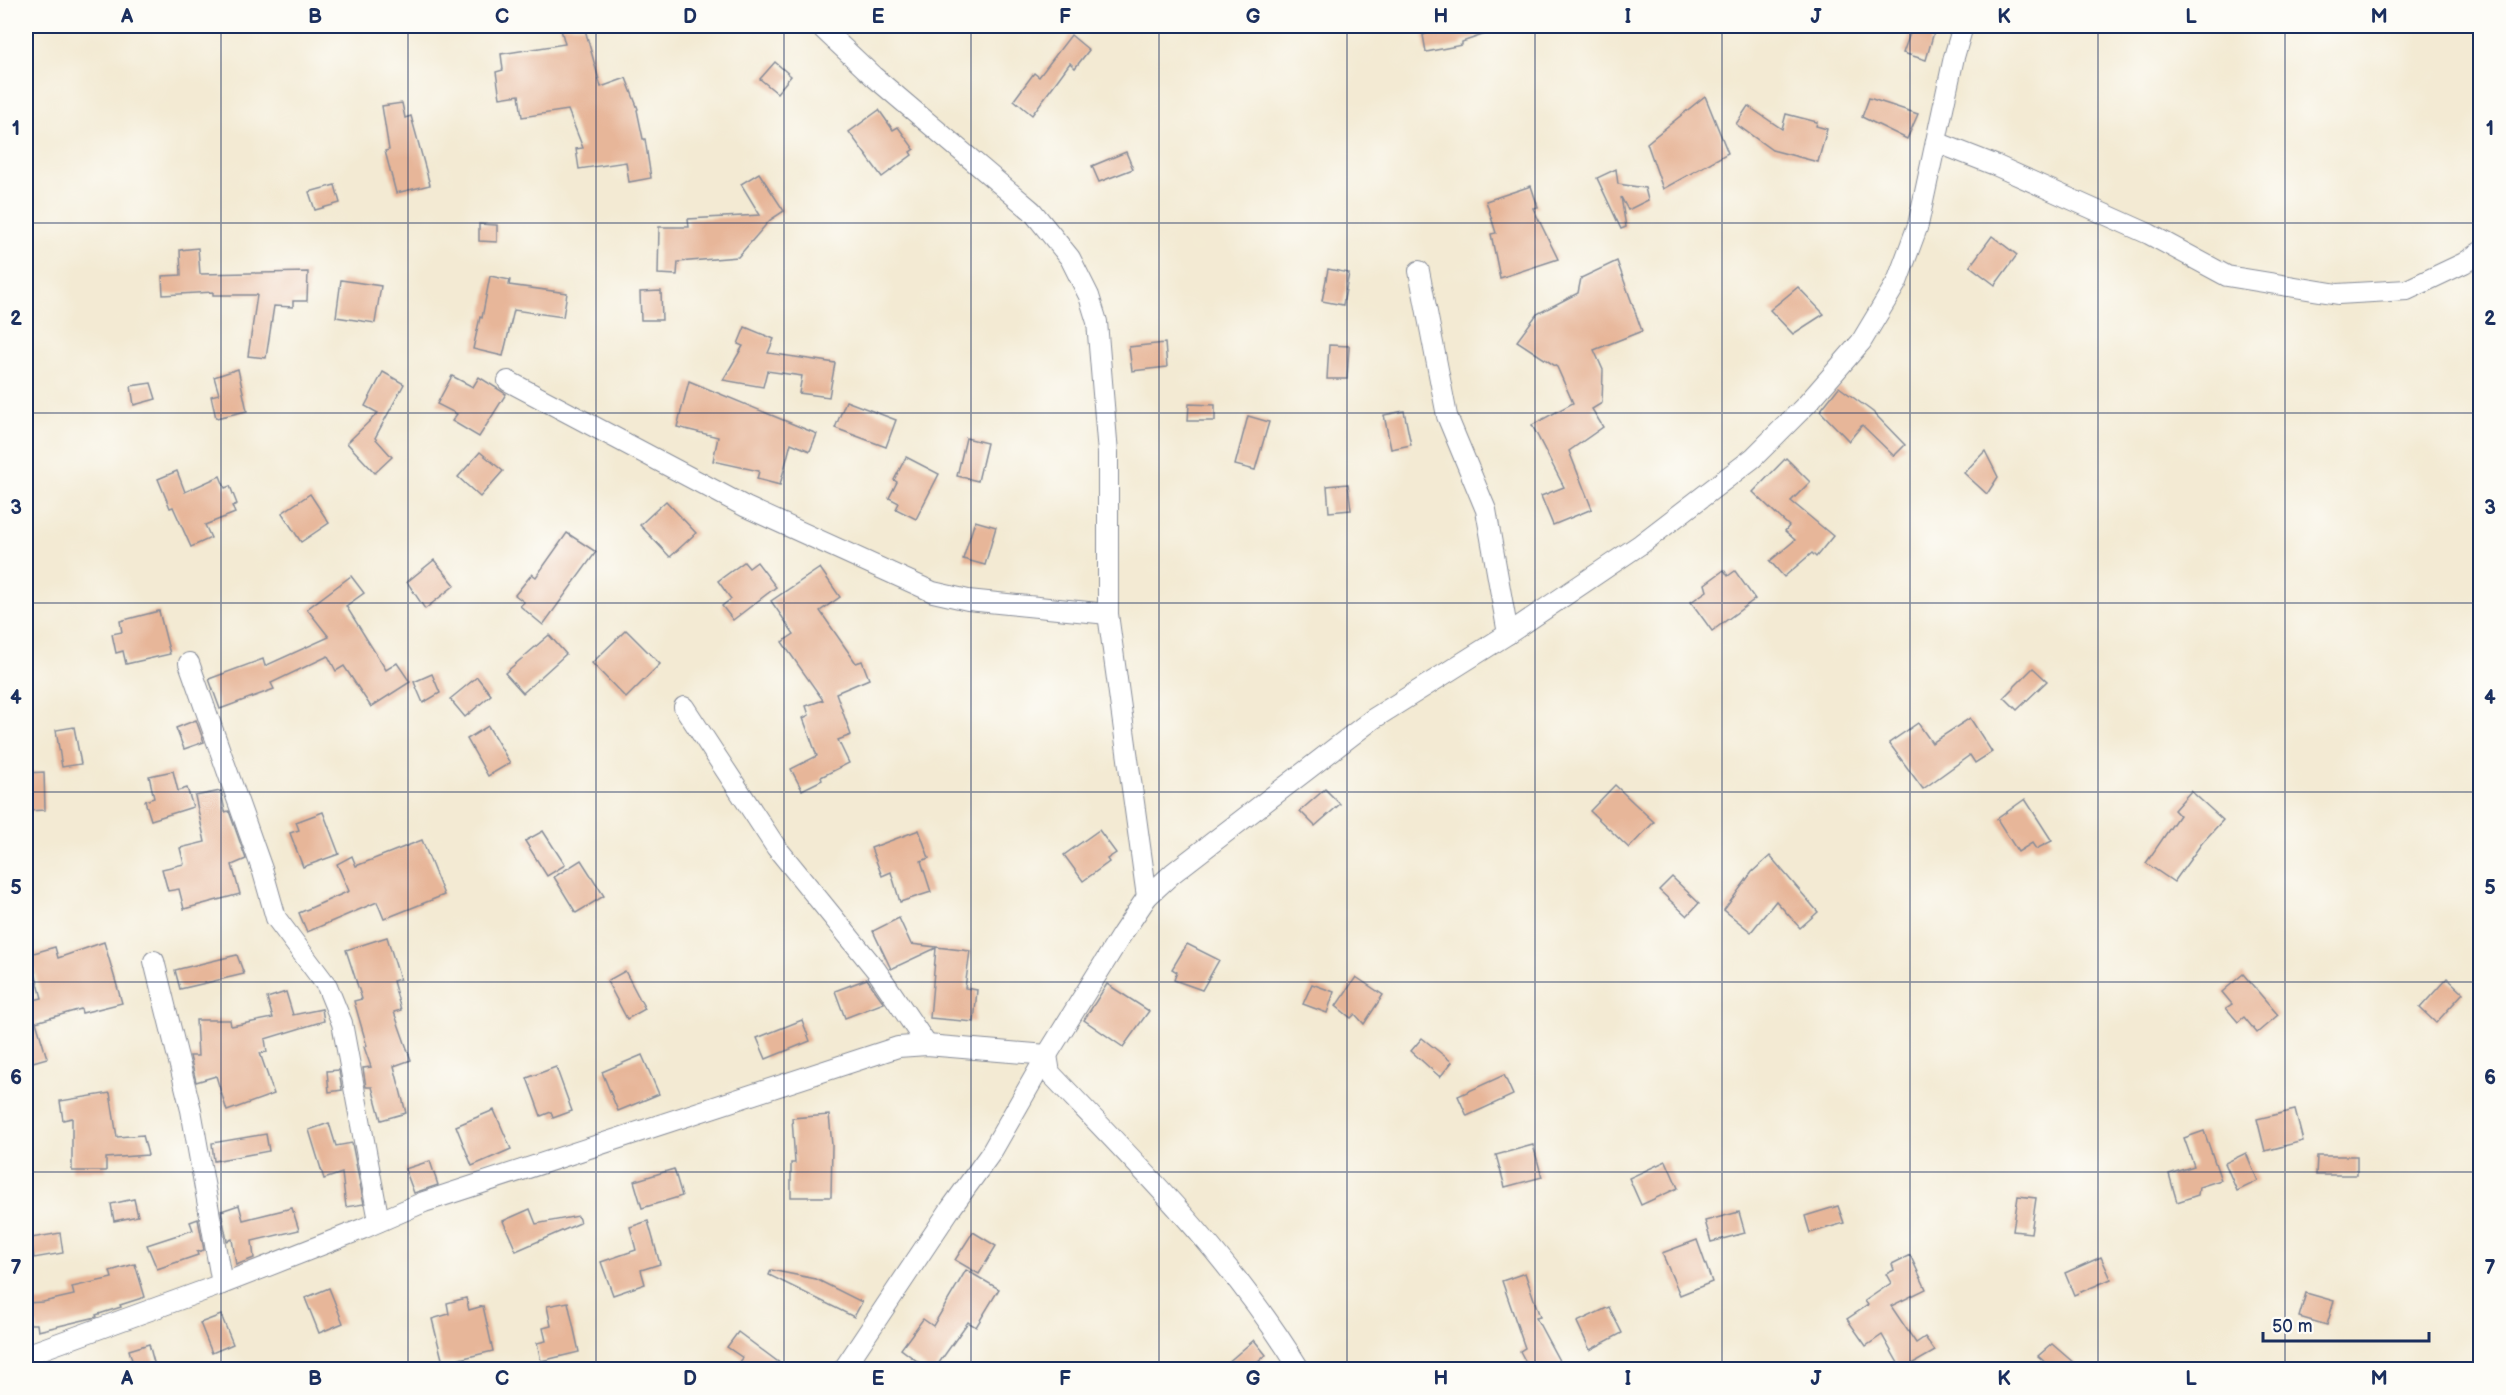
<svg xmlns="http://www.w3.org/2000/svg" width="2506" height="1395" viewBox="0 0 2506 1395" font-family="'Balsamiq Sans',sans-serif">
<rect width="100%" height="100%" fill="#fdfcf7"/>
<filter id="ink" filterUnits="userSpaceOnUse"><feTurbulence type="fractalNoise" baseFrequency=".0167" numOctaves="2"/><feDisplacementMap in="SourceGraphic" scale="12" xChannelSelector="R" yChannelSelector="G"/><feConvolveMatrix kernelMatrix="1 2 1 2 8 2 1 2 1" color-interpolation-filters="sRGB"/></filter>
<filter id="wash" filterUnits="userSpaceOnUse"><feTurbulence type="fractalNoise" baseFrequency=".008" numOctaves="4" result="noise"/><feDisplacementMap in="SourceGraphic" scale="24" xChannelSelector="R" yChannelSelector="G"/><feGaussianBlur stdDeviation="1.35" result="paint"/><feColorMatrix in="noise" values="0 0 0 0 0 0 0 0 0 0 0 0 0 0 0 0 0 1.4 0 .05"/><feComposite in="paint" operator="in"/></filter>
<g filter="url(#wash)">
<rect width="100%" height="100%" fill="#f3ead3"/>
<g id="blocks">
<g fill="#e7b699">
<path d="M560,26H584L601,87L626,78L638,109L637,110L643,139H645L651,178L629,182L626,162L579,169L576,149L583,148L568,110L522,117L519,95L500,98L496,72L503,70L501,54L565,44Z"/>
<path d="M1426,26H1502L1503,28L1462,42V45L1426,52L1423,35L1426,34Z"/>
<path d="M1912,28L1934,32L1926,60L1903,53Z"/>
<path d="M1071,35L1089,50L1075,68L1070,63L1032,115L1014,100L1034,73L1039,77Z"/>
<path d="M775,62L791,76L777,93L760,79Z"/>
<path d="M1705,96L1728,153L1663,189L1647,143Z"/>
<path d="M1869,98L1918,114L1907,139L1862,117Z"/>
<path d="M402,103L405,118L411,116L430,185L396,193L385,151L389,150L382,106Z"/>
<path d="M1748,106L1782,129L1786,114L1817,122L1816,126L1827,129L1818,162L1772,150L1736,124Z"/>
<path d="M879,110L893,130L898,127L914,149L910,152L912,155L882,177L849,132Z"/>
<path d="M1126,152L1133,169L1099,182L1092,166Z"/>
<path d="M1616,169L1618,184L1645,188L1648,200L1628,210L1621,197L1626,227L1621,229L1597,178Z"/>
<path d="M759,173L784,211L770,220L738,257L678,262L677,275L658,274L659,227H689L688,219L760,215L741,184Z"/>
<path d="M335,185L340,203L315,210L309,192Z"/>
<path d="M1531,186L1538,207L1533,208L1558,259L1500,278L1491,234L1496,233L1486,201Z"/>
<path d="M479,224L497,225V242L479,241Z"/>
<path d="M1992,236L2017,255L1995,285L1970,266Z"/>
<path d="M198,248L200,274L308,272L307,301H293V307L274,306L266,358L248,356L257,295H213V292L163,295L162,276L181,275L180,250Z"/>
<path d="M1617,261L1642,331L1594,350L1603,370L1602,403L1592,409L1603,427L1569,451L1592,509L1553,525L1541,496L1564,487L1532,425L1573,403L1557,367L1517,341L1537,314L1578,293L1581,278Z"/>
<path d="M1328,269L1349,273L1343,305L1322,301Z"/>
<path d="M490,276L510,280L509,285L567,293L563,317L514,310L503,356L473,349L480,317L482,318Z"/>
<path d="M341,280L381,286L375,323L336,317Z"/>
<path d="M1798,287L1824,314L1793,334L1770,310Z"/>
<path d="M661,291L662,320H641L640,292Z"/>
<path d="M745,327L774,339L768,353L835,363L829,397L799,393L802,376L767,371L763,387L723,380L743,346L738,344Z"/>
<path d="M1165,343L1167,367L1132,371L1129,347Z"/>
<path d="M1329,345L1349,346L1347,379H1327Z"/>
<path d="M238,369L247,411L216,418L211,396L219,394L214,377Z"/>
<path d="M383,372L404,384L375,438L392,457L375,473L347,443L378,413L365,406Z"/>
<path d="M452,376L473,387L479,377L506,394L479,437L452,421L457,414L437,404Z"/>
<path d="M689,381L817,434L810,451L791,443L780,485L757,479L759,471L713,461L718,437L677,427Z"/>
<path d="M151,383L156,399L134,405L131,386Z"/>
<path d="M1839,387L1873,412L1905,445L1894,456L1862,425L1849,441L1820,411Z"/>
<path d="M846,401L896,420L886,447L835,428Z"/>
<path d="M1189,404L1215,405V421H1188Z"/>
<path d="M1404,411L1411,445L1391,449L1384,415Z"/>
<path d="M1248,416L1269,422L1255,470L1235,465Z"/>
<path d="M966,438L987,443L978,481L957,476Z"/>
<path d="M1985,451L1998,477L1987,494L1964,473Z"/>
<path d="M480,452L503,471L480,497L458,477Z"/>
<path d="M906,457L939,474L916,519L896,509L899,503L889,498L897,482L894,480Z"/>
<path d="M1786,458L1810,482L1791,501L1833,536L1816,557L1812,553L1784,577L1770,561L1795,540L1785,531L1789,526L1753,492Z"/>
<path d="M177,471L185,492L220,476L225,488L230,486L237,504L232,506L235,513L205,525L211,538L191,547L173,507L170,508L158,479Z"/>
<path d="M1348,484L1351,510L1329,512L1327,486Z"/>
<path d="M310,494L329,523L301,542L282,513Z"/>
<path d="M666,501L696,533L670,557L640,525Z"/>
<path d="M975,521L996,527L985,565L963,559Z"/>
<path d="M567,533L596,552L543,625L520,606L524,602L515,595L532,574L536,577Z"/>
<path d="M434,560L455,585L425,609L407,582Z"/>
<path d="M744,562L749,568L757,562L776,587L733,620L722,606L731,599L718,581Z"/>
<path d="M820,568L840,597L820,611L856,663L862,661L869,679L836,693L851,735L838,740L849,763L821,777L822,780L802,790L791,769L817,756L803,718L809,715L806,706L823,700L782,642L794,634L771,601Z"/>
<path d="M1724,570L1728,576L1735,571L1755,599L1712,631L1691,602L1707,591L1705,584Z"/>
<path d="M351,576L364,593L346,606L386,670L397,663L410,682L371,707L344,666L336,671L328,656L271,683L274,689L220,709L209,679L263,659L265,666L329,637L307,609Z"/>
<path d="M159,611L170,654L126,664L123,651L116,653L112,634L122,632L120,621Z"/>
<path d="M626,630L660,664L626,698L592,663Z"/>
<path d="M549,635L566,654L523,693L505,673Z"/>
<path d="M2033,668L2047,681L2017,710L2004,697Z"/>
<path d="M432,674L440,693L423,703L414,682Z"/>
<path d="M477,677L491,695L465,717L450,699Z"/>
<path d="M1970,718L1992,752L1975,763L1970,755L1923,789L1889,743L1918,723L1932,743Z"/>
<path d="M196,720L204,742L184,749L176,728Z"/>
<path d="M488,726L510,763L488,776L467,739Z"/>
<path d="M74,727L81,764L62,767L56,730Z"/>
<path d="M173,771L178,791L187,788L193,807L151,820L145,801L154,798L149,776Z"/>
<path d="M44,772L45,810L26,811V773Z"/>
<path d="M1615,785L1654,822L1629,848L1590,811Z"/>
<path d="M1325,789L1340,804L1315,826L1300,811Z"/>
<path d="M221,791L225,812L229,811L246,859L232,865L240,894L184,909L179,889L168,891L162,869L184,864L180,848L205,842L195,796Z"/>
<path d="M2191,791L2223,820L2202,843L2174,882L2146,863L2179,815L2174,810Z"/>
<path d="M2025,799L2052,841L2036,849L2032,843L2018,852L1997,819Z"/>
<path d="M323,812L339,854L303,867L290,833L299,830L296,822Z"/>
<path d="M919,830L929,858L921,861L931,892L900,902L891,872L882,876L871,848Z"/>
<path d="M1099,830L1116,853L1107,859L1109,862L1083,881L1064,855Z"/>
<path d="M543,831L565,865L547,876L525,841Z"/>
<path d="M422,840L444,895L384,919L377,902L307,932L299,913L349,891L337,864L352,856L356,866Z"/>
<path d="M1770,856L1818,912L1800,928L1776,901L1751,932L1724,910L1752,872Z"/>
<path d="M581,860L604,896L576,913L554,877Z"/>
<path d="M1672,877L1699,903L1687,916L1659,890Z"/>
<path d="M899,918L911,944L970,951L965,988L977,990L974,1022L930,1018L936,948L891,969L873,931Z"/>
<path d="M387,937L400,979L393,981L401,1010L394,1012L411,1060L394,1066L406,1113L381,1120L372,1087H366L363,1068L371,1067L364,1047L367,1046L354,1001L362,999L346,950Z"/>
<path d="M104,942L122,1003L82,1013L81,1009L36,1022L47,1058L26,1064V1002L42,998L30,954L55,947L58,958Z"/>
<path d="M1187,944L1219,960L1202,990L1174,980L1177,972L1172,969Z"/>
<path d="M237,955L244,974L180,989L175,970Z"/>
<path d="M625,971L645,1009L627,1019L607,981Z"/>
<path d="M2243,974L2278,1015L2257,1033L2244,1017L2238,1022L2226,1008L2232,1004L2222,992Z"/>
<path d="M1356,977L1383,995L1364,1024L1355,1014L1351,1018L1336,1006Z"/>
<path d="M2447,978L2463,993L2436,1023L2420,1008Z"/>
<path d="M867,979L884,1003L845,1018L835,991Z"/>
<path d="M1107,984L1149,1011L1123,1047L1084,1020Z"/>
<path d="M1312,984L1334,992L1327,1013L1303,1004Z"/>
<path d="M286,992L293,1015L322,1009L324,1021L265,1039L267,1052L260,1053L274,1094L227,1111L216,1076L196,1082L190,1056H198L196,1020H230L231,1026L273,1018L267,998Z"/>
<path d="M802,1020L810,1041L766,1059L757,1038Z"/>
<path d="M1422,1038L1452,1062L1440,1077L1411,1051Z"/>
<path d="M642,1055L659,1094L618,1111L602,1072Z"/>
<path d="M556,1067L572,1111L553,1118L551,1112L541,1116L527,1078Z"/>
<path d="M339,1070L342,1090L329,1092L327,1071Z"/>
<path d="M1504,1075L1513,1095L1467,1116L1458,1096Z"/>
<path d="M110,1093L117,1137L143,1135L148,1155L106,1158V1171H72V1118L63,1120L60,1101Z"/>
<path d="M494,1110L511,1149L472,1166L456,1126Z"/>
<path d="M2295,1110L2303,1141L2265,1151L2257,1119Z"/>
<path d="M829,1115L832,1145L831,1197H791V1163H795L792,1118Z"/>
<path d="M329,1123L336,1146L352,1143L364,1204L346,1207L342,1173L324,1179L309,1130Z"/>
<path d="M2204,1131L2221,1180L2199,1187L2198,1195L2177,1202L2169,1174L2194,1166L2184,1138Z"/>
<path d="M266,1134L269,1151L214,1161L212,1143Z"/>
<path d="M1533,1145L1542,1177L1505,1187L1496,1155Z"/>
<path d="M2246,1153L2258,1181L2237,1191L2225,1163Z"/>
<path d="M2317,1156H2357V1175H2316Z"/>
<path d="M430,1161L438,1185L414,1193L405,1169Z"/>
<path d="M1666,1161L1678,1188L1641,1205L1629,1178Z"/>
<path d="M674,1169L682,1196L642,1208L634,1181Z"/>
<path d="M2018,1196L2036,1198L2031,1233L2013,1231Z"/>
<path d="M134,1199L138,1216L114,1221L111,1204Z"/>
<path d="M239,1205L243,1220L292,1208L299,1230L252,1241L254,1258L236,1265L232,1239L227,1241L221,1211Z"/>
<path d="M1838,1206L1844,1223L1810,1233L1805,1216Z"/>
<path d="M530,1209L536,1224L578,1216L580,1223L516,1251L503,1221Z"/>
<path d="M1739,1212L1745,1233L1711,1242L1705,1221Z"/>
<path d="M198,1219L204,1250L197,1252L198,1255L157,1269L147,1245L193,1230L190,1222Z"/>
<path d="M648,1221L660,1264L641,1270L645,1284L613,1295L601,1262L636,1250L630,1227Z"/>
<path d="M973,1232L996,1246L979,1274L955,1260Z"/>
<path d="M60,1233L63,1253L34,1258L31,1238Z"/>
<path d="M1697,1240L1712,1282L1680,1295L1662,1253Z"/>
<path d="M1910,1255L1926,1289L1891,1306L1916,1343L1925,1337L1935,1351L1902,1370L1882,1335L1866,1346L1847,1319L1868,1305L1865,1301L1891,1283L1886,1274L1894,1270L1892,1264Z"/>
<path d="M2101,1257L2111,1279L2074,1295L2065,1273Z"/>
<path d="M135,1264L145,1297L120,1305L121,1307L96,1315L97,1317L92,1318L38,1331L37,1324H26V1303L43,1302L74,1295L72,1287L112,1278L110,1271Z"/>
<path d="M771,1270L816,1279L862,1302L854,1317L769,1275Z"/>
<path d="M966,1270L999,1289L976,1327L968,1322L934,1370H929L901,1349L923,1319L933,1326Z"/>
<path d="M1525,1273L1540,1317L1536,1318L1564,1370H1530L1520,1351L1525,1348L1502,1281Z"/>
<path d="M329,1288L343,1323L319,1333L305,1298Z"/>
<path d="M2306,1293L2334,1301L2327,1325L2299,1317Z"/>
<path d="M466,1298L469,1310L483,1306L493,1351L443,1363L432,1319L449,1314L447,1303Z"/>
<path d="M568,1302L579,1352L541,1361L537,1343L546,1341L543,1328L551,1326L547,1306Z"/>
<path d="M1609,1307L1622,1333L1590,1350L1577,1322Z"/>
<path d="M221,1315L233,1344L212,1353L200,1323Z"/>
<path d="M738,1332L789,1370H734L743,1358L727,1347Z"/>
<path d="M1254,1340L1266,1355L1249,1370H1219Z"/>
<path d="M149,1344L156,1370H135L129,1350Z"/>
<path d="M2052,1344L2082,1370H2054L2038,1356Z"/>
</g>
</g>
</g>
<g filter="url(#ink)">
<use href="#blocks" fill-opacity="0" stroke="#878c98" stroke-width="1.5"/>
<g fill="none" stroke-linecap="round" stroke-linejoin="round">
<g stroke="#878c98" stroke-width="22">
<g id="street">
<path d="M820,26L873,76L1032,211L1070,258L1089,296L1097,322L1108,453V614L1147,897"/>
<path d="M1936,142L1995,165L2149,234L2227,276L2338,294L2407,290L2464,263L2480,252"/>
<path d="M1419,271L1447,416L1486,510L1508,634"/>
<path d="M508,381L746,507L933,592L968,600L1108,614"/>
<path d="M189,663L263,872L276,918L327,986L342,1023L379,1221"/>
<path d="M684,707L776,847L876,970L927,1045"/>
<path d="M154,961L191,1110L222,1284"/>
<path d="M26,1355L222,1284L362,1229L424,1202L898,1047L927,1045L1047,1055L1050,1073C1140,1167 1232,1258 1300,1370"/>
<path d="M843,1370L949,1211L991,1153L1047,1055L1122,934L1147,897L1173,873L1373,719L1508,634L1641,544L1753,458L1807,404L1861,342L1897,282L1918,225L1954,57L1963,26"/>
</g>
</g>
<use href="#street" stroke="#fff" stroke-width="20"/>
</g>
</g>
<path fill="none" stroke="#1b2f5e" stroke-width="1.5" stroke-opacity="0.55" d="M221,26V1370M408,26V1370M596,26V1370M784,26V1370M971,26V1370M1159,26V1370M1347,26V1370M1535,26V1370M1722,26V1370M1910,26V1370M2098,26V1370M2285,26V1370M26,223H2480M26,413H2480M26,603H2480M26,792H2480M26,982H2480M26,1172H2480"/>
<rect width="2506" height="1395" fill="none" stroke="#fdfcf7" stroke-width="66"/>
<path d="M2263 1332v9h166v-9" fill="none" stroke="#1b2f5e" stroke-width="3"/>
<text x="2272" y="1332" font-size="18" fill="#1b2f5e" stroke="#fdfcf7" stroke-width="4.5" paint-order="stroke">50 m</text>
<rect x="33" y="33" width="2440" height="1329" fill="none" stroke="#1b2f5e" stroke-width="2"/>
<g font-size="20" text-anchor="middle" font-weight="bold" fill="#1b2f5e">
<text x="127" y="23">A</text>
<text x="315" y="23">B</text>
<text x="502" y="23">C</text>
<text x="690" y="23">D</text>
<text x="878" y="23">E</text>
<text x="1065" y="23">F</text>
<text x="1253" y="23">G</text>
<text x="1441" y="23">H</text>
<text x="1628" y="23">I</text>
<text x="1816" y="23">J</text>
<text x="2004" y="23">K</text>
<text x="2191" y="23">L</text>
<text x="2379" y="23">M</text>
<text x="16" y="135">1</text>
<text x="2490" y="135">1</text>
<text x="16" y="325">2</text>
<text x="2490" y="325">2</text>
<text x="16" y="514">3</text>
<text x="2490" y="514">3</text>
<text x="16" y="704">4</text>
<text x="2490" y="704">4</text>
<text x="16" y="894">5</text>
<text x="2490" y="894">5</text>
<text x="16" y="1084">6</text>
<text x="2490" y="1084">6</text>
<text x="16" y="1274">7</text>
<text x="2490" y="1274">7</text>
<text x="127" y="1385">A</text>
<text x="315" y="1385">B</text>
<text x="502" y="1385">C</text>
<text x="690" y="1385">D</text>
<text x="878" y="1385">E</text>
<text x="1065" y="1385">F</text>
<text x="1253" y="1385">G</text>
<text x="1441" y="1385">H</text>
<text x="1628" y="1385">I</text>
<text x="1816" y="1385">J</text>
<text x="2004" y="1385">K</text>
<text x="2191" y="1385">L</text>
<text x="2379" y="1385">M</text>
</g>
</svg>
